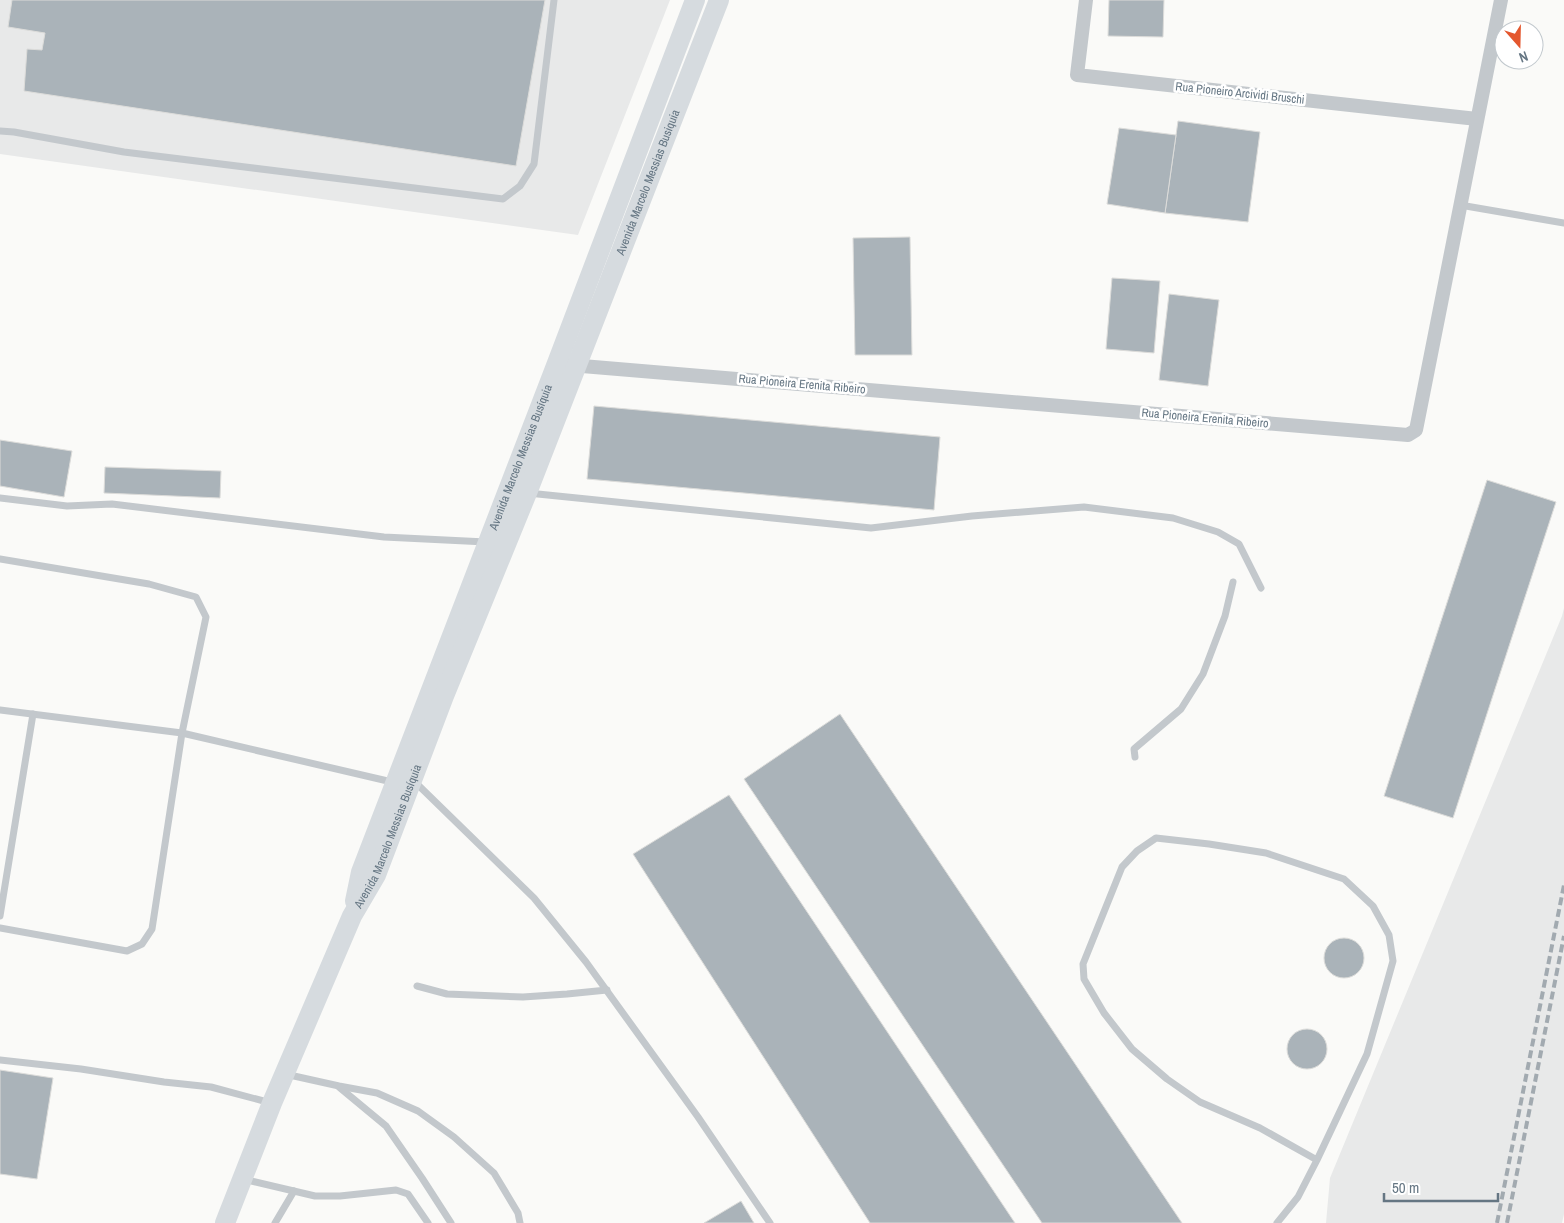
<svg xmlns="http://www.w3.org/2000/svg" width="1564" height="1223" viewBox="0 0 1564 1223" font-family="'Archivo Narrow',sans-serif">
<rect width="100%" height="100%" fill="#fafaf8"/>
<g fill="#e8e9e9">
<path d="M0,0H670L578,235L0,154Z"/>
<path d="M1564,608V1214L1562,1223H1326L1330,1178L1562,616Z"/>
</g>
<g fill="#aab3b9" stroke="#dcdcda">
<path d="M12,0H545L516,166L24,91L27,49L42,50L45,33L8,27Z"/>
<path d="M1109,0H1164L1163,37L1108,36Z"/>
<path d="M1178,121L1260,132L1248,222L1165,213Z"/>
<path d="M1119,128L1176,135L1165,213L1107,204Z"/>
<path d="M910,237L912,355H855L853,238Z"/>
<path d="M1112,278L1160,281L1154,353L1106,349Z"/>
<path d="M1169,294L1219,300L1208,386L1159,380Z"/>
<path d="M594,406L940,437L934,510L587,479Z"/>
<path d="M0,440L72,451L64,497L0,486Z"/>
<path d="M105,467L221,471L220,498L104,493Z"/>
<path d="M1487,480L1556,502L1453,818L1384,796Z"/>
<path d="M840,714L1182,1223H1042L744,779Z"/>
<path d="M729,795L1015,1223H870L633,854Z"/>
<circle cx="1344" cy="958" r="20"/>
<circle cx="1307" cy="1049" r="20"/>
<path d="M0,1070L53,1078L37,1179L0,1174Z"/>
<path d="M741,1201L754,1223H704Z"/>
</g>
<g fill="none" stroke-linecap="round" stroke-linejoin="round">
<g stroke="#c3c8cc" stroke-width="7">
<path d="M0,131L14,132L124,152L503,199L520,186L534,164L554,0"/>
<path d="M1460,205L1564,223"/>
<path d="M528,493L871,528L972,516L1084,507L1173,518L1218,532L1239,544L1261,588"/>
<path d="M0,498L67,506L112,504L384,537L486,542"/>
<path d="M0,559L149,584L196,597L206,617L182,733L152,929L142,944L127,951L0,928"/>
<path d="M0,710L182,733L392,782"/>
<path d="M1135,757L1134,749L1181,709L1203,674L1225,616L1233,582"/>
<path d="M414,781L534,898L586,962L698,1117L770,1223"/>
<path d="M0,916L33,714"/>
<path d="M417,986L447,994L523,997L567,994L607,990"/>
<path d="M0,1060L81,1069L164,1082L211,1087L271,1103"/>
<path d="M285,1074L339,1086L377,1093L418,1111L454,1137L494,1173L518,1213L520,1223"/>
<path d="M339,1087L386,1126L422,1178L451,1223"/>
<path d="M243,1179L315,1196H340L396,1190L408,1194L428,1223"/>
<path d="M275,1223L294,1191"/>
<path d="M1277,1223L1298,1197L1317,1160L1260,1128L1200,1102L1167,1079L1132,1049L1104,1013L1084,979L1083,964L1122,867L1137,851L1156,838L1209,844L1266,853L1344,879L1373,906L1389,935L1393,961L1367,1054L1317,1160"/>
</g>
<g stroke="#c3c8cc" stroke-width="14">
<path d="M1086,0L1077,75L1477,119"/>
<path d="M570,365L1408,435L1416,430L1501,0"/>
</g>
<g stroke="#d6dbdf" stroke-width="20">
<path id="s1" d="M355,901L361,872L557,363L695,0"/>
<path id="s2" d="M225,1223L272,1103L352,916L376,875L444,696L527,493L719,0"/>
</g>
<g stroke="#a2aab0" stroke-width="4" stroke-dasharray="8 4" stroke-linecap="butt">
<path d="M1497,1223L1564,885"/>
<path d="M1507,1223L1564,936"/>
</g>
</g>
<g text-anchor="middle" stroke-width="5" stroke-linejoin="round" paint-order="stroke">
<g font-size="12" fill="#657683" stroke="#fff">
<text transform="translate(1240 93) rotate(6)" y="4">Rua Pioneiro Arcividi Bruschi</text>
<text dy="4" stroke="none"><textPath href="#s2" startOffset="1124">Avenida Marcelo Messias Busiquia</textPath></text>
<text transform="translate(802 384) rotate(5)" y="4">Rua Pioneira Erenita Ribeiro</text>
<text transform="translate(1205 418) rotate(5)" y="4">Rua Pioneira Erenita Ribeiro</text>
<text dy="4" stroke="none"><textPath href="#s1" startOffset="474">Avenida Marcelo Messias Busíquia</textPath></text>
<text dy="4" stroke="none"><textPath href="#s2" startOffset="420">Avenida Marcelo Messias Busíquia</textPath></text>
</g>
</g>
<g transform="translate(1519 45) rotate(160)"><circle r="24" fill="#ffffff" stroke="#c1c8cd"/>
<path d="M0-4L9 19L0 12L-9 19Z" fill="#e4572e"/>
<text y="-8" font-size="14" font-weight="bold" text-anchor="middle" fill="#657683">N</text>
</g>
<path d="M1384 1193v8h114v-8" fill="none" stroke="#657683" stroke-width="2.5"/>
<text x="1392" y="1193" font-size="15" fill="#657683" stroke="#ffffff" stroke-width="4" paint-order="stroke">50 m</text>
</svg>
